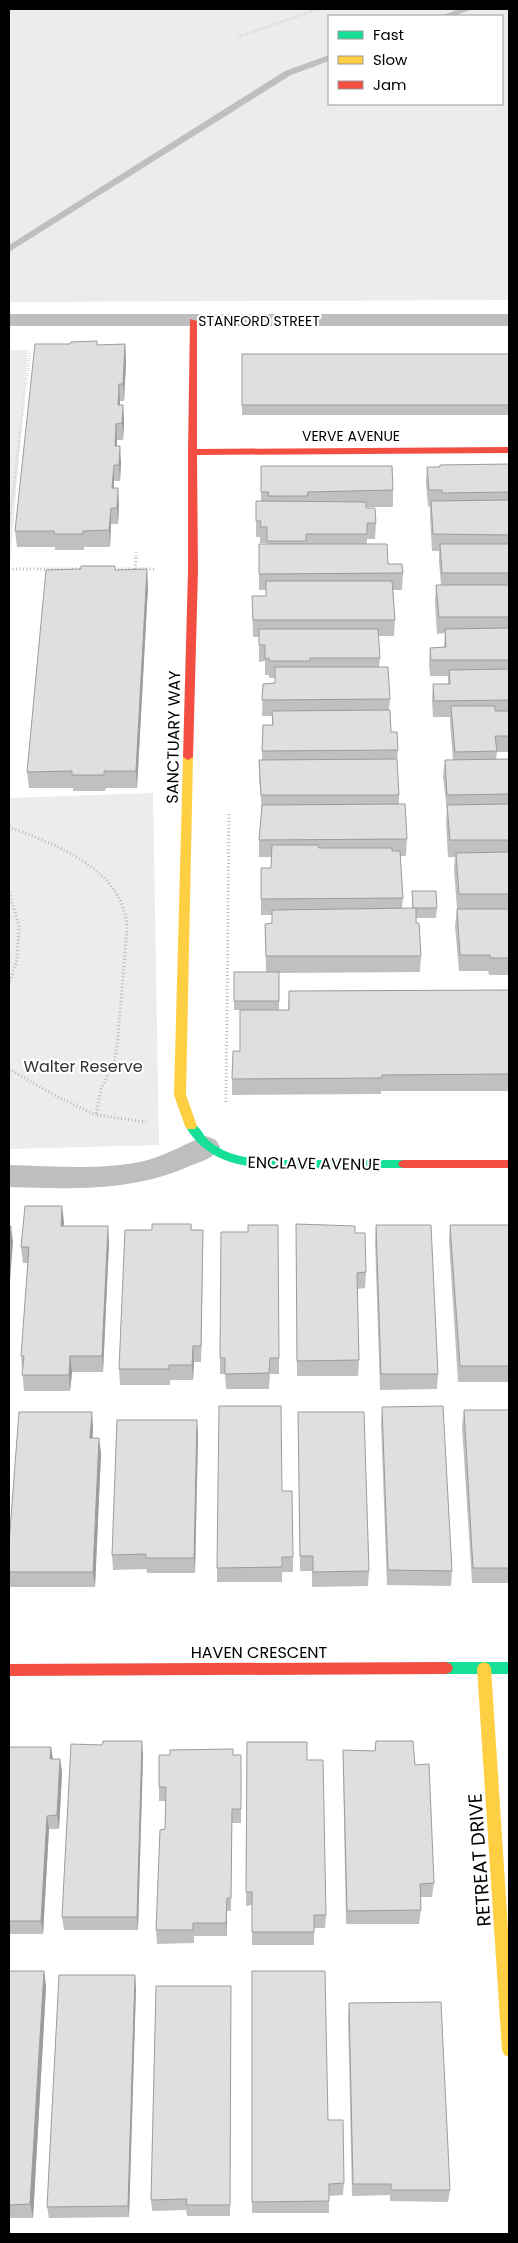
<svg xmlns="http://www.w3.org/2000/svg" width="518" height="2243" viewBox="0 0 518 2243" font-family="Poppins,sans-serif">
<rect width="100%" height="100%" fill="#fff"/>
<g fill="#ececec" fill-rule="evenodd">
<path d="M9,9H509V300L9,302ZM329,16H502V104H329Z"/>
<path d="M9,350H28L9,577Z"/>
<path d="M153,793L159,1145L9,1149V798Z"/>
</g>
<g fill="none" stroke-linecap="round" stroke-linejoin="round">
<g fill="#bfbfbf" fill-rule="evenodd">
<path d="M459,9H472L454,16H441Z"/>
<path d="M329,55V61L291,75L9,252V245L285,71Z"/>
</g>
<g stroke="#b9b9b9" stroke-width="2.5" stroke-dasharray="0.5 2" stroke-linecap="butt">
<path d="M238,37L318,9"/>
<path d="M9,525L30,352"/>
<path d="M136,558V551"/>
</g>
<g stroke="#b9b9b9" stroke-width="3" stroke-dasharray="1 2.5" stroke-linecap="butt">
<path d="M9,569H85"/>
<path d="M111,569H155"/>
<path d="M135,569L136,557"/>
<path d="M9,827C56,845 125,869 127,929L117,1048L114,1062L101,1089L96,1115L146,1122"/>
<path d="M9,892L19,926L17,960L9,984"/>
<path d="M9,1069L56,1096L96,1115"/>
<path d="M226,1102L229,814"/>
</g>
<g fill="#bebebe" fill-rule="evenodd">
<rect x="9" y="314" width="500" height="12"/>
<path d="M206,1136L216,1140L220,1147C214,1158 203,1161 192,1165C133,1192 72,1189 9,1187V1165C55,1166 103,1171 148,1160C169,1154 186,1143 206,1136Z"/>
</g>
<g fill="#16e098" fill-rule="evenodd">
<path d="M191,1122C198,1124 202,1133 207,1139C223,1154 242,1157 263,1160H404L408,1161L410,1164L408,1167L404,1168H263C230,1165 203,1156 185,1126L187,1123Z"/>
<path d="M446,1662H509V1674H446L441,1672L439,1668L441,1664Z"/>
</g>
<g fill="#ffcf43" fill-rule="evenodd">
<path d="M188,754L193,757L186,1095L197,1126L195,1129H187L185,1126L174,1095L183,757Z"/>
<path d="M484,1662L489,1664L491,1668L509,1944V2057L504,2055L502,2050L477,1668L479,1664Z"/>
</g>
<g fill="#f24e42" fill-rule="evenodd">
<path d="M190,319L197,321V449L509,447V453L197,455L198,570L193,757L188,760L183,757L188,570V452Z"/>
<path d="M404,1160H509V1168H404L400,1167L398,1164L400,1161Z"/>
<path d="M446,1662L451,1664L453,1668L451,1672L446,1674L9,1676V1664Z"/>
</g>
</g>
<g fill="#c0c0c0">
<path d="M125,344L126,361L124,401H120V405H123L124,422L123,440H117V446L121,462L120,481H114V488L119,504L118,524H111L110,547H84V550H55V547H17L15,531L97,345Z"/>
<rect x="242" y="354" width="267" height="61"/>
<path d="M509,464V752H497L496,759H509V975H489L488,971H459L455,926L457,909L454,869L455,857H448L446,821L447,811L443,776L445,760H453L450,723V717H433L432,701L433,684H448V676H430L429,664L430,648L444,647L445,633L437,634L435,602L436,585H441L439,561V551H432L430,517V507L428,506L426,483L427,467H439L440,465Z"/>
<path d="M261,466L393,490V507H366L376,523L375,539H367V544L388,564L403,573L402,590H393L395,620L394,636H378L380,658L379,667L390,699L389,710L391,732L398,750L397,761L399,795V804L407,839L406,856H400L403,898L402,908H412V891L437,908L436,918H416L421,956L420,972L279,973V1010H234V972H266L265,924L272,923V915H261V868H271L272,857H259V840L262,812L259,776V760H262L263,725H272V716H262L263,684L275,683V678H269V675H265V661L259,662V637H253L252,596H266V590H259V544H267V543H260V537H256V501H261Z"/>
<path d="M115,570L148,586L137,788H106L105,791H73V788H29L27,772Z"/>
<path d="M509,990V1091H381V1094L232,1095V1079L240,1051L288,1010L289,991Z"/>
<path d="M64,1222L63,1226L109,1242L103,1372H72L70,1391H24L21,1356L28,1263H23L21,1247Z"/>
<path d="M296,1224L355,1233L366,1272L365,1288L357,1289L359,1360L358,1376H297Z"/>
<path d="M376,1225L438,1374L437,1389L380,1390L375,1241Z"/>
<path d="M450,1225H509V1382H458L449,1241Z"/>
<path d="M191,1230H203L201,1362H194L193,1380H170V1385H120L119,1369Z"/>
<path d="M220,1358H279V1374H270L269,1389H226L225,1374H220Z"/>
<path d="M382,1407L452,1571L451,1586L387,1585L381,1422Z"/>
<path d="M464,1410H509V1583H472L462,1426Z"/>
<path d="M298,1412L369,1571L368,1586L312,1587V1571H300Z"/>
<path d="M93,1427L92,1438L101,1453L95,1587H9V1544Z"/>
<path d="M198,1435L195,1573H147L146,1569L113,1570L112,1555Z"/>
<path d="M282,1491L293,1557V1572H282V1582H217V1568Z"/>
<path d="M376,1741L415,1765L434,1883L432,1897H420L421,1910L419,1924H346L343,1764V1750L375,1751Z"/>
<path d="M247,1742L307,1760L326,1915L325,1928H314V1945H252V1905L246,1906Z"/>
<path d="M9,1747H51L53,1759H60L62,1773L59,1829H49L43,1934H9Z"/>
<path d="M143,1755L138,1930H64L62,1917Z"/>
<path d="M233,1755H241V1823H232L231,1911H227V1936H194V1943L157,1944L156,1930L165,1829L166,1801H159V1787Z"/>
<path d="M9,1971H44L46,1987L33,2218H9Z"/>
<path d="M252,1971L328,2120L344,2183L343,2195L329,2196V2213H252Z"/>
<path d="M231,1986L230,2216H187L186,2210L152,2211L151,2200Z"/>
<path d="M136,1988L129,2217L49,2218L47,2207Z"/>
<path d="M349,2003L450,2190L448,2202L390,2201V2195L352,2196L348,2016Z"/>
</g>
<g fill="#9c9c9c">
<path d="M125,344L126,361L124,401L123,384Z"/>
<path d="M119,384L120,401L119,422L118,405Z"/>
<path d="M123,405L124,422L123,440L122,423Z"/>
<path d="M116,424L117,440L116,462L115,446Z"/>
<path d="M120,446L121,462L120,481L119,465Z"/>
<path d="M114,465V481L113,504L112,488Z"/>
<path d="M118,488L119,504L118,524L117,508Z"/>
<path d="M111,508V524L110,547L109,530Z"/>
<path d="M147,569L148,586L137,788L136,771Z"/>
<path d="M62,1206L64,1222L63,1242L61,1226Z"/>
<path d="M11,1226L13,1242L10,1282L9,1254Z"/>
<path d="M108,1226L109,1242L103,1372L102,1356Z"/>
<path d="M203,1230V1246L201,1362V1346Z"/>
<path d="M193,1346L194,1362L193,1380L192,1365Z"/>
<path d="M70,1356L72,1372L70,1391L69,1375Z"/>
<path d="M92,1412L93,1427L92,1453L90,1438Z"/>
<path d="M197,1420L198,1435L195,1573L194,1558Z"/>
<path d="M99,1438L101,1453L95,1587L93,1572Z"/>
<path d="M142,1741L143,1755L138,1930L137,1917Z"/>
<path d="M51,1747L53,1762L50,1759Z"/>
<path d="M60,1759L62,1773L59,1829L57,1815Z"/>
<path d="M47,1816L49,1829L43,1934L41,1921Z"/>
<path d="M227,1898V1936L226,1923Z"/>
<path d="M44,1971L46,1987L33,2218L30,2204Z"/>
<path d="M135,1975L136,1988L129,2217L128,2206Z"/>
</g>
<g fill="#dfdfdf" stroke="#9c9c9c">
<path d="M97,341V345L125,344L123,384H119L118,405H123L122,423L116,424L115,446H120L119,465H114L112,488H118L117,508H111L109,530L83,531V534H54V531H15L35,344H70L71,342Z"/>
<rect x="242" y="354" width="267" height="51"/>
<path d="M509,464V492L442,493V490H429L427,467H440V465Z"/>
<path d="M261,466H392L393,490L308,492L307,496H268L269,492H261Z"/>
<path d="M509,500V535L433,534L431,501Z"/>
<path d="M256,501L366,502V508H375L376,523H367V534H306V541H267V527H260L261,521H256Z"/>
<path d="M259,544H387L388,564H402L403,573L259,574Z"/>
<path d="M440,544H509V573H442Z"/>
<path d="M81,566H115V570L147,569L136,771H104V775H72V771L27,772L46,570L81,569Z"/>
<path d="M266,581H392L395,620H253L252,596H266Z"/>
<path d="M436,585H509V617H439Z"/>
<path d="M509,628V660H431L430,648L446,647L445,629Z"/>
<path d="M259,629H378L380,658H310V661H269V658L265,659V645H259Z"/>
<path d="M275,667H388L390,699L262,700L263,684L275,683Z"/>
<path d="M509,669V700L434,701L433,684H450L449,670Z"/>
<path d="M451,706H495V711H509V736H495L497,751L455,752Z"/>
<path d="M390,710L391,732H397L398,750L262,751L263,725H273L272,711Z"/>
<path d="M397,759L399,795H261L259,760Z"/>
<path d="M509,759V794L447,795L445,760Z"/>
<path d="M405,804L407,839L259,840L262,805Z"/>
<path d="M509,804V840H450L447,805Z"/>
<path d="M272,845H318L319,848H392V851H400L403,898L261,899V868H271Z"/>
<path d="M509,852V894H459L456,853Z"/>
<path d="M412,891H436L437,908H413Z"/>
<path d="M416,908V923H419L421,956H266L265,924L272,923V910Z"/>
<path d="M457,909H509V958H490V955H460Z"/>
<rect x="234" y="972" width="45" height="29"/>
<path d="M509,990V1074L382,1075V1078L232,1079L233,1051H240V1010H289V991Z"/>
<path d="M25,1206H62L61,1226H108L102,1356H70L69,1375H22L24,1356H21L29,1247H21Z"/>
<path d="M152,1224H191V1230H203L201,1346H193L192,1365H169V1369H119L125,1230H152Z"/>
<path d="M296,1224L355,1226V1233H365L366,1272L357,1273L359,1360L297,1361Z"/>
<path d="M248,1225H278L279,1358H270L269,1373L225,1374V1358H220L221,1232H248Z"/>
<path d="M376,1225H431L438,1374H381Z"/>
<path d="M450,1225H509V1366H460Z"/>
<path d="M9,1226H11L9,1254Z"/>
<path d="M219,1406H281L282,1491H292L293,1557H282V1567L217,1568Z"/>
<path d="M443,1406L452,1571L388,1570L382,1407Z"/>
<path d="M464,1410H509V1568H473Z"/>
<path d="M19,1412H92L90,1438H99L93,1572H9V1544Z"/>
<path d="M298,1412H364L369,1571L313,1572V1556H300Z"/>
<path d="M117,1420H197L194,1558H146V1554L112,1555Z"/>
<path d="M103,1741H142L137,1917H62L71,1744L102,1745Z"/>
<path d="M376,1741H413L415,1765L429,1764L434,1883L420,1884L421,1910L347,1911L343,1750L375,1751Z"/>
<path d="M247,1742H307V1760H323L326,1915H314V1932H252V1892H246Z"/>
<path d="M9,1747H51L50,1759H60L57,1815L47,1816L41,1921H9Z"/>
<path d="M233,1749V1755H241V1809H232L231,1898H227L226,1923H193V1930H156L160,1830L165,1829L166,1787H159V1755H170V1750Z"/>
<path d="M9,1971H44L30,2204L9,2205Z"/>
<path d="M252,1971H325L328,2120H343L344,2183L329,2184V2201L252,2202Z"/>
<path d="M59,1975H135L128,2206L47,2207Z"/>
<path d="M156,1986H231L230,2205H186L187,2199L151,2200Z"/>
<path d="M441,2002L450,2190H391V2184H353L349,2003Z"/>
</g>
<g text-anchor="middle" stroke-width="4.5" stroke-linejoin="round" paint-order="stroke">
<g font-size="14" fill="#000" stroke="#fff">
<text x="259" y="326">STANFORD STREET</text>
<text x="351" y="441">VERVE AVENUE</text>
</g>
<g font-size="16" fill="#000" stroke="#fff">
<text transform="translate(173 737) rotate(-89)" y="6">SANCTUARY WAY</text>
<text transform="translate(314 1163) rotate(1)" y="6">ENCLAVE AVENUE</text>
<text x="259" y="1658">HAVEN CRESCENT</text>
</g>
<g font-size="16" fill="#333" stroke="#fff">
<text x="83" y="1072">Walter Reserve</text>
</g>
<g font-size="19" fill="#000" stroke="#fff">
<text transform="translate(479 1860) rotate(-94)" y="7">RETREAT DRIVE</text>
</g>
</g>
<rect width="518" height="2243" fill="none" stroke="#000000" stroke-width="20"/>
<rect x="328" y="15" width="175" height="90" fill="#ffffff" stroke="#999999"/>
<rect x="338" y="31" width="25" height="8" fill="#16e098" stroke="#999999"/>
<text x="373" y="40" font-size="15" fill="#000000">Fast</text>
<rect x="338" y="56" width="25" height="8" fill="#ffcf43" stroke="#999999"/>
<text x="373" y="65" font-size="15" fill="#000000">Slow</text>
<rect x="338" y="81" width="25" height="8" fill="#f24e42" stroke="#999999"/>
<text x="373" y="90" font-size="15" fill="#000000">Jam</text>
</svg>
